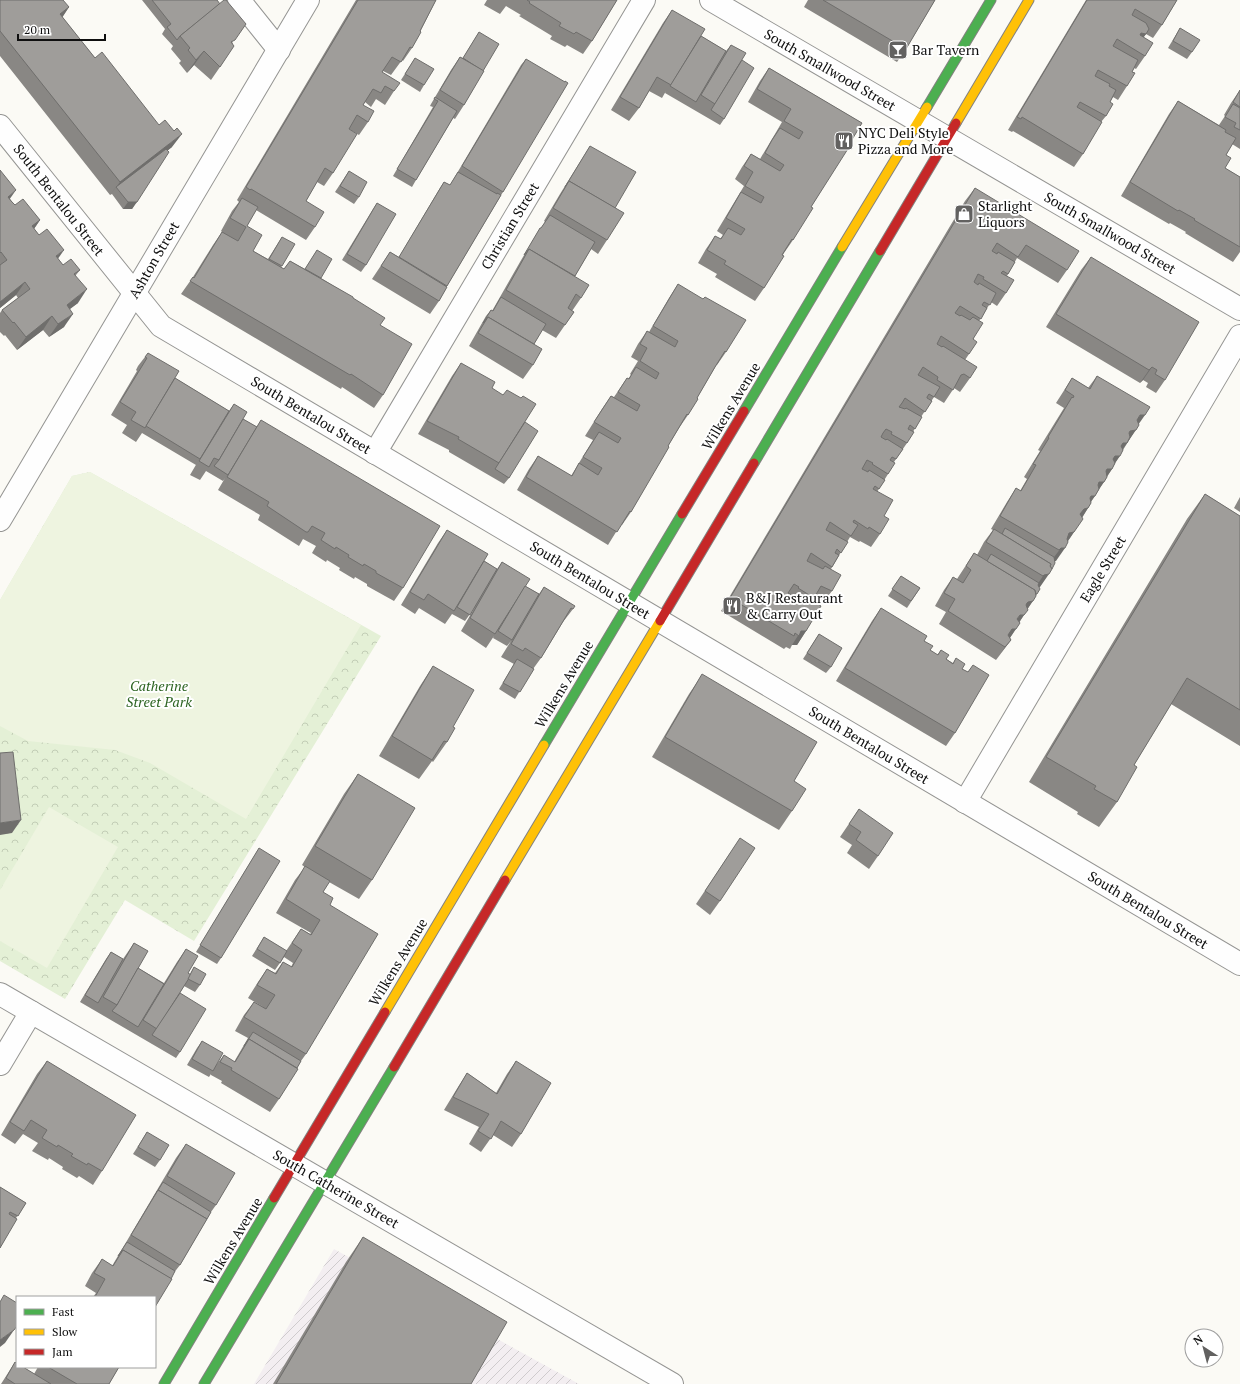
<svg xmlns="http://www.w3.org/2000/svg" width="1240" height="1384" viewBox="0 0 1240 1384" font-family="'PT Serif',serif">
<defs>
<pattern id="industrial-furrows" width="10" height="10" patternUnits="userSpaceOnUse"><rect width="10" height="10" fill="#f3eef1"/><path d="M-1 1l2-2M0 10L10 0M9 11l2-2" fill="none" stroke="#cfcbcd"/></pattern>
<pattern id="park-crowns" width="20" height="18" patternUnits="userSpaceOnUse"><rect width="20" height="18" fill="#e4f0d6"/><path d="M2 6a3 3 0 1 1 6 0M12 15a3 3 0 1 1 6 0" fill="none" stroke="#c2cdb6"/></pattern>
</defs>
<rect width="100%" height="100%" fill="#fbfaf5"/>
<path fill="url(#industrial-furrows)" d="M334,1249L579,1384H254Z"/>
<path fill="url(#park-crowns)" d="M90,472L381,636L194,941L125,900L65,999L0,961V600L72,476Z"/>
<g fill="#eef4e0">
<path d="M90,472L361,625L246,819L150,763L115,750L28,741L0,726V600L72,476Z"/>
<path d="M49,807L118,847L47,968L0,941V890Z"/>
</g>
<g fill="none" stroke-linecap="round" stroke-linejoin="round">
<g stroke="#959593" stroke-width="24">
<g id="street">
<path d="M239,0L279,50"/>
<path d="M711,0L1240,309"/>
<path d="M0,126L161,326L1240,964"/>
<path d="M375,453L644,0"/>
<path d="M0,520L308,0"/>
<path d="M965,802L1240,336"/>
<path d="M0,994L672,1384"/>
<path d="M0,1064L31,1012"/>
</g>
</g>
<g stroke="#838280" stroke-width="11">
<g id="fast">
<path d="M927,107L991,0"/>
<path d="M744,411L842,247"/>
<path d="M754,463L880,251"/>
<path d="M544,745L682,514"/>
<path d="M164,1384L274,1198"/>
<path d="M204,1384L394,1067"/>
</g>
</g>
<g stroke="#838280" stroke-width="11">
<g id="slow">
<path d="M956,123L1029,0"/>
<path d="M842,247L927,107"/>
<path d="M505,880L660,621"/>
<path d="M385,1012L544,745"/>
</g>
</g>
<g stroke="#838280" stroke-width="11">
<g id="jam">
<path d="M880,251L956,123"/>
<path d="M682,514L744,411"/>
<path d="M660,621L754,463"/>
<path d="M394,1067L505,880"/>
<path d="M274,1198L385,1012"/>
</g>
</g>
<use href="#street" stroke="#fefefe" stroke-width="22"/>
<use href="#fast" stroke="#4caf50" stroke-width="9"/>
<use href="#slow" stroke="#ffc107" stroke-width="9"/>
<use href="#jam" stroke="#c62828" stroke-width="9"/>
</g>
<g fill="#898784">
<path d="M0,0L69,7L62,17L95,58L172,147L167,151L132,209H123L112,194L110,195L0,56Z"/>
<path d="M142,0H217L233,44L220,67L211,80L194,65L187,73L179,63L181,61L171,49L173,46L162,34L165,29Z"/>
<path d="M356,0H436L412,48L403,61L402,60L391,75L383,71L382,72L394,91L385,105L376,99L371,107L365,102L363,105L368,122L359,135L349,129L333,173L324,186L317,182L306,201L315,227L306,240L256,210L247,226L253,251L268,259L282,237V266L281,267L284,269L290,261L305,269L317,250L321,278L353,298L380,325L383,395L374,408L342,387L341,389L181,294L193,277L213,245L222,232L221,231L232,211L239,202L237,200Z"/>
<path d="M487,0H617L592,41L583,54L567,45L565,47L550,39L552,36L519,16L521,15L506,6L500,14L484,5Z"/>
<path d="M808,0H935L906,49L897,62L804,7Z"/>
<path d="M1086,0H1177L1162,25L1153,38L1146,34L1143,37L1145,56L1136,69L1134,68L1132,72L1127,86L1118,100L1113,97L1110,102L1106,116L1101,122L1083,154L1074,167L1013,131L1012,132L1008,130Z"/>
<path d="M672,10L701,36L726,51L731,45L742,60L724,119L720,125L665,93L666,91L662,98L649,91L639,108L629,121L611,110L663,23Z"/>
<path d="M1180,28L1192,52L1187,59L1168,48Z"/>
<path d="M479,32L483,71L464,105L455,119L453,118L416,180L412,187L393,176L433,107L430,106L431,104L451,70L460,57L463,58Z"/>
<path d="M415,58L424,85L420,92L401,80Z"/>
<path d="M526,59L503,192L447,286L439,301L430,314L372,279L390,252L399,257L440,188L444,182L450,185L521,65Z"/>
<path d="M769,68L862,123L811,207L793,240L784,253L764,288L755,301L715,277L717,274L698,263L706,249L715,236L720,239L723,235L717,231L744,186L735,179L742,167L751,154L760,159L775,134L782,122L748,102L760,81Z"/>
<path d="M1240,90V149L1232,144L1226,155L1225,168L1240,177V252L1233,262L1185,233L1186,232L1170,223L1169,224L1121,196L1169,114L1178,101L1219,125L1225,116L1224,115L1231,103Z"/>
<path d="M590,146L615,208L607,240L598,254L591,249L575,276L581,298L572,311L574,312L556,338L542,330L534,344L533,365L523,379L469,346L486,316L491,310L492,311L520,262L536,235L540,228H541L545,222L544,221L560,194Z"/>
<path d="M0,170L10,199L15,205L40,220L34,229L63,265L80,270L76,275L78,303L69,309L64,327L49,337L43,330L17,350L5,335L4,336L0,332V313L2,310L18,298L16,295L0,308Z"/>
<path d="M349,171L359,197L354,204L335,192Z"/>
<path d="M975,188L1067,270L1058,283L1017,258L1007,276L1006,293L997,306L991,302L979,321L969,354L965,360L970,378L960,392L954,388L944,403L934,397L921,417L907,443L894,462L888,474L877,492L884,516L880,534L871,547L860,541L859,542L850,537L831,569L832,591L822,604L813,599L812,601L806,631L797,645H792L790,649L786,647L784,649L721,611L965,201Z"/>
<path d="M377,203L366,265L361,272L342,260L373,209Z"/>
<path d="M1091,257L1165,380L1156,393L1146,387L1148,383L1143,380L1140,383L1046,327L1081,270Z"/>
<path d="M678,284L726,352L717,365V364L697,398L688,415L679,428L668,446L631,512L622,525L621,524L608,545L517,490L529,469L538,456L571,476L593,440L585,436L602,409L611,396L614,397L627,378L628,379L631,375L630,374L638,361L631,357L638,344L647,331L649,332L669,298Z"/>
<path d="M148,353L175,378L229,411L234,404L243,419L257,427L261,420L403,588L394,601L367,586V584L355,577L354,579L339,570L340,568L327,560L326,562L312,553L316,546L303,539L299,546L258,520L260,515L218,490L225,478L223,481L206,471L200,480L190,475L197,463L196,465L142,433L136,442L122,433L127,425L111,415L137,371L136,370L138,366Z"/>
<path d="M461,363L492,388L525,422L509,478L504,484L449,452V450L418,434L452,376Z"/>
<path d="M1097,376L1139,424L1115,463L1112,469L1091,502L1088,508L1082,518L1074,532L1055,561L1039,587L1036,595L1010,638L1011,640L996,660L939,624L946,612L935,606L944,590L953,577L957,579L974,553L977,555L984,542L993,530L991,529L1007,502L1016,488L1020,491L1027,479L1024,477L1040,451L1038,450L1064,408L1056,403L1072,378L1088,388Z"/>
<path d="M1205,494L1240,516V746L1171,704L1134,765L1117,802L1099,827L1077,814L1078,812L1029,782L1187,519Z"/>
<path d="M1240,497V512L1234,508Z"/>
<path d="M447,530L484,561L497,569L502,562L525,586L539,594L544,587L573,609L563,622L541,658L533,669L515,699L499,689L514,664L501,657L511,641L507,646L493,638L494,636L486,648L461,631L475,607L465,621L452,614L445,624L419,608L415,614L401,605L438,543Z"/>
<path d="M901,576L920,588L907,608L888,596Z"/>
<path d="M881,608L924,641L930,650L937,655L941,650L946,659L953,663L956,658L962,669L968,672L973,665L955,733L946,746L836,681L872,621Z"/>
<path d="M819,634L831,667L826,673L803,659Z"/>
<path d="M433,666L453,727L447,742L433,762L432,761L419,779L379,756L420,686Z"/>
<path d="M702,675L794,781L792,811L779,830L652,757L689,694Z"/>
<path d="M358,774L372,880L359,899L329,882L323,892L330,905L306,1054L301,1061L279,1099L270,1112L221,1083L222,1081L211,1075V1074L209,1077L187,1065L197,1048L202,1041L216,1065L224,1055L234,1062L248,1038L235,1031L244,1015L254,1002L265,1008L248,998L258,982L267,969L275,973L283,962L291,967L293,963L284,957L275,970L252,956L264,937L286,951L301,929L310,934L311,933L276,913L295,880L305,867L302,865L344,794Z"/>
<path d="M859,809L878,856L869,869L847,853L852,845L840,837Z"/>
<path d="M259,848L221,958L217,964L196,952Z"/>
<path d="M731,852L720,901L710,915L696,904Z"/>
<path d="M134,943L138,968L164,983L177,962L186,949L188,973L190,974L194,967L200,985L195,992L184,986L180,993V1052L176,1058L80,1002L106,959L111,952L123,959Z"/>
<path d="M47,1061L102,1171L93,1185L79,1176L77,1178L62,1169L63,1167L49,1158L48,1160L32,1151L38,1143L23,1134L15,1144L1,1135L37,1074Z"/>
<path d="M516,1061L521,1134L512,1147L493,1135L481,1152L469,1144L479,1127L444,1110L458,1087L467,1073L496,1093L507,1074Z"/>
<path d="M147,1132L160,1160L155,1167L133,1154Z"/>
<path d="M186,1144L216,1205L211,1212L180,1265L155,1297H93L96,1293L85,1286L92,1273L102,1259L112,1266L176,1158Z"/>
<path d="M0,1187L26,1203L16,1218L0,1248Z"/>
<path d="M363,1237L471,1384H273L346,1262Z"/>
<path d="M15,1362L34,1374L38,1367H119L109,1384H1Z"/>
</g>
<g fill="#6f6e6c">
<path d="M69,7L60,21V14Z"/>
<path d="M1141,33L1146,34L1137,47H1131Z"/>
<path d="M204,51L194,65L187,73L196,60Z"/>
<path d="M182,134L172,147L118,189L116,187L110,195L120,182Z"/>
<path d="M16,190L7,203L8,197Z"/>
<path d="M128,202H137L132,209H123Z"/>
<path d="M40,220L31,233L32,226Z"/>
<path d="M64,250L55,263L56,256Z"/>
<path d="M25,282L16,295L0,308V302Z"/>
<path d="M87,289L78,303L57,319L67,305Z"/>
<path d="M73,314L64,327L49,337L58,324Z"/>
<path d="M52,316L43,330L17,350L26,337Z"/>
<path d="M1152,367L1143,380L1140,383L1149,370Z"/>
<path d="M1140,415H1145L1136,428H1131Z"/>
<path d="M1136,430L1118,456H1120L1111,469H1106L1130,431Z"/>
<path d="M1107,469H1112L1103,482L1098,483Z"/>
<path d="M1099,482H1104L1095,495Z"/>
<path d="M1091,496H1095L1086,508H1088L1079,522H1075Z"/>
<path d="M1074,532L1065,545L1060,546L1069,533Z"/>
<path d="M1061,548H1065L1056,561H1051Z"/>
<path d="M1049,574L1040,587L1035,588L1043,576V575Z"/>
<path d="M1037,594L1032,601H1033L1024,614L1026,603Z"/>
<path d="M1020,615H1024L1015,628L1011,629Z"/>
<path d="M1012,629H1016L1007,642H1002Z"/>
<path d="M801,631H806L797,645H792Z"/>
<path d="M1011,640L1001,653L996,660L1005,647Z"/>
<path d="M21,820L12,833L0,835V823Z"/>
<path d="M14,1330L5,1343L0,1347V1340Z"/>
</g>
<g fill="#9f9d9a" stroke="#6f6e6c">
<path d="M0,0H63L69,7L60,14L95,58L102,52L159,125L165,120L174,131L177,128L182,134L120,182L0,31Z"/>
<path d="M152,0H217L220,4L180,36L177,40L167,27L171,24Z"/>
<path d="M224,0H226L246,24L235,40L231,42L234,46L220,67L204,51L196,60L188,50L190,48L180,36Z"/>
<path d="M358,0H436L420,31L421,32L412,48L410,47L401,62L392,57L382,72L400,83L394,91L385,86L381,93L373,89L363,105L374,111L368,122L357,115L349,129L357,134L333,173L325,168L306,201L324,212L315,227L251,189L250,190L246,187Z"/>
<path d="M527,0H617L592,41L576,32L574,34L559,26L561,23L529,3L530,2Z"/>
<path d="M823,0H935L906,49Z"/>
<path d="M1087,0H1177L1162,25L1135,9L1132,15L1146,23L1149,29L1146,34L1141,33L1140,35L1153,43L1145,56L1117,39L1113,46L1138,60L1132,72L1135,73L1127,86L1098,70L1095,76L1110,84L1109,86L1116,90L1110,102L1113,104L1106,116L1080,102L1077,107L1102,122L1083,154L1022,117L1021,119L1017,117Z"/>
<path d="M672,10L705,29L671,85L657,77L639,108L620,97Z"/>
<path d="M1180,28L1200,40L1192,52L1173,41Z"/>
<path d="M479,32L499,44L483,71L463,58Z"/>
<path d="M701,36L726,51L696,102L670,86Z"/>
<path d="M731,45L746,53L715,104L701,95Z"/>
<path d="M460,57L484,71L464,105L440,90Z"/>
<path d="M415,58L434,69L424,85L405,74Z"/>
<path d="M526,59L565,82V81L568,83L503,192L462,166Z"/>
<path d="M742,60L754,68L724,119L711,110Z"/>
<path d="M769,68L862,123L850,143L851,144L811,207L813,208L793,240L792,239L782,255L784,256L764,288L724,264L726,261L707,250L715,236L721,239L728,228L741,235L745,229L726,218L741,192L761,203L764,197L745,186L753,172L744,166L751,154L780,171L784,165L765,153L772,140L780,128L799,139L803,132L784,121L791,109L757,89Z"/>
<path d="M1240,90V107L1233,102Z"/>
<path d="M435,97L457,111L416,180L397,169L438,101L434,99Z"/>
<path d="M1178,101L1226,130L1225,132L1236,138L1226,155L1231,158L1225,168L1240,177V247L1194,220L1195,219L1179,210L1178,211L1130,182Z"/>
<path d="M1233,104L1240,108V130L1234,127L1236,123L1225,117Z"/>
<path d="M590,146L636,172L615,208L569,181L565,187Z"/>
<path d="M166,149L169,152L137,202H128L116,187Z"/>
<path d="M0,170L16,190L8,197L11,201L15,205L23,199L40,220L32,226L39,235L47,229L64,250L56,256L63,265L71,259L80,270L74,274L87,289L67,305L73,314L58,324L52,316L26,337L14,322L13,323L2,310L30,289L25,282L0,302V265L7,260L1,252L0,253Z"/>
<path d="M349,171L367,182L359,197L340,186Z"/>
<path d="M458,172L497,194V193L501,195L447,286L399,257L444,182L450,185Z"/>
<path d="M569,181L624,213L607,240L553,208Z"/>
<path d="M975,188L1079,251L1067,270L1026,245L1018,257L997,243L992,251L997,254L998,252L1015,262L1008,274L1003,271L1001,273L1014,280L1006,293L983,279L984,277L978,274L974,282L978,285L979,283L996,293L990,305L984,302L982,305L987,308L981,319L960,306L955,313L960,316L961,315L970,320L973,317L983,323L973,339L977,342L969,354L941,336L937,344L942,347L943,346L977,367L970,378L964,374L961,375L953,390L937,380L938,377L923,367L918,375L940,387L934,397L929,394L927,397V398L932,401L925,412L905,398L902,403L899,407L905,409L906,408L922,417L915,429L910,425L908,429L914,432L907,443L891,434L892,432L886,429L883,433L881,437L886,440L887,439L903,449L896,459L892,457L890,460L895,463L888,474L872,464L873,463L867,460L862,469L868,472L869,470L885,480L879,489L875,486L873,489L893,500L884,516L889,519L880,534L869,527L868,529L854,520L853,522L858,525L851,536L830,522L826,530L848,542L841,553L837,549L835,553L839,555L832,567L811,553L807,561L823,569L825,566L841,575L832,591L821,586L814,598L798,588L799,587L794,584L788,593L794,596L795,594L805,600L806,597L821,606L806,631H801L799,636L795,633L794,636L730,598Z"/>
<path d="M242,198L258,207L247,226L262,235L253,251L284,269L290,261L353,297V298L385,318L380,325L412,344L383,395L351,374L350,375L190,281L193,277L194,278L222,232L238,241L246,227L230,218Z"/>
<path d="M377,203L396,214L366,265L347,254Z"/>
<path d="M550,215L595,242L575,276L529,249L524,255L540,228H541Z"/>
<path d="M282,237L295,244L282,266L269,259Z"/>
<path d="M529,249L589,285L581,298L576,294L568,308L574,312L565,325L506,290Z"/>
<path d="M317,250L332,259L321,278L305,269Z"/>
<path d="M390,252L447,287L439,301L381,266Z"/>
<path d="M1091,257L1199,322L1165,380L1155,374L1157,370L1152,367L1149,370L1056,314Z"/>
<path d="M678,284L703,299L705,297L746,320L726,352L725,351L715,367L697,398L698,399L688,415L687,414L668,446L669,447L631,512L630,511L617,532L526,477L538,456L572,476L579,463L598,475L602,468L583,457L599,432L618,443L621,438L594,422L611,396L637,411L640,405L618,392L627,378L629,379L636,367L656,379L659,373L640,361L647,348L640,344L647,331L675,347L678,341L653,326Z"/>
<path d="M501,297L546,324L534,344L488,317L483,323L491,310L493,311Z"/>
<path d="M488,317L542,349L533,365L478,333Z"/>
<path d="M148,353L179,371L145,428L131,420L136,412L120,402L147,358L145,357Z"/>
<path d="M461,363L495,382L492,388L503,395L507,390L521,398L523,396L536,404L499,463L458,439L459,437L427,421Z"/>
<path d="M1097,376L1150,407L1145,415H1140L1137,420L1139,425L1136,430L1130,431L1129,433L1130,437L1127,443H1123L1121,446L1123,450L1120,456H1115L1113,459L1115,463L1112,469H1107L1106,471L1107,477L1104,482H1099L1098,485L1099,489L1095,496H1091L1090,498L1091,503L1088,508L1084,509L1080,514L1083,519L1074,532L1069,533L1067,539L1068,542L1065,548H1061L1059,550L1000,516L1016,488L1021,491L1036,465L1033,464L1049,438L1048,437L1072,397L1073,398L1074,396L1065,390L1072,378L1090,389Z"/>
<path d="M175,378L229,411L200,459L146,426Z"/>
<path d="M234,404L247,412L219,460L214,458L209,467L199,461Z"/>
<path d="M243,419L257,427L228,475L214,466L219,460Z"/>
<path d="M261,420L440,526L403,588L376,573V571L364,564L363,566L348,557L349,555L336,547L335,549L321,540L325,533L312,526L308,532H306L267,506L269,502L227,477Z"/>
<path d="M525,422L538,431L509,478L495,469Z"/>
<path d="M1205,494L1240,516V710L1187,678L1134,765L1137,767L1117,802L1094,789L1096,786L1046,757Z"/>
<path d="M1005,528L1054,557L1055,563L1052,569L1050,566L1051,564L1002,534Z"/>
<path d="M994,529L1051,564L1050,566L1052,569L1049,574L1044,575L1043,576L986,542Z"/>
<path d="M447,530L488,554L454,611L428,594L424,600L410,592Z"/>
<path d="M974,553L1035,590L1036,596L1033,601L1028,602L1027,603L1026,605L1028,610L1024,615H1020L1017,619L1020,623L1016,629H1012L1008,635L1011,640L1005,647L948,611L955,599L944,593L953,577L963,583L971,570L966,566Z"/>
<path d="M991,554L1039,583L1038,585L1040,589L1037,594H1036L1035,590L987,561Z"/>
<path d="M484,561L497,569L470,615L457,607Z"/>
<path d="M502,562L530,579L495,634L470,618Z"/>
<path d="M901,576L920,588L911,601L892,589Z"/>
<path d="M525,586L539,594L512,640L498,631Z"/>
<path d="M544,587L575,606L573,609L571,608L541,658L525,648L523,651L511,644Z"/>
<path d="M881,608L927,636L924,641L933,646L930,650L938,655L941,650L949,655L946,659L953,664L956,658L965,664L962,669L968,672L973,665L989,675L955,733L845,668Z"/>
<path d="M819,634L842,648L831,667L807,653Z"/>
<path d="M517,659L534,669L520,692L503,683Z"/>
<path d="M433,666L474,690L453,727L455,728L447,742L444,741L432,760L392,736Z"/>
<path d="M702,674L817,742L794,781L806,789L792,811L665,737Z"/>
<path d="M13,752L21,820L0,823V753Z"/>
<path d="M358,774L415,808L372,880L315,846Z"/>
<path d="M859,809L893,833L878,856L856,840L861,832L849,824Z"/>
<path d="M740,838L755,848L720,901L705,891Z"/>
<path d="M259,848L280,861L221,958L200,945Z"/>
<path d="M305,866L330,881L323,892L333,898L330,905L378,934L306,1054L244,1017L254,1002L266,1009L275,995L257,985L267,969L276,974L283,962L292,967L302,950L292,943L301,929L311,935L320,920L286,899Z"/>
<path d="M264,937L287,951L280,963L257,949Z"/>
<path d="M134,943L148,951L117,1005L103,997Z"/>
<path d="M186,949L198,956L188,973L191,975L157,1029L143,1020Z"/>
<path d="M111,952L123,959L98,1003L85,995Z"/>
<path d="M194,967L206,974L200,985L188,979Z"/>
<path d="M138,968L164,984L138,1027L112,1011L117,1005Z"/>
<path d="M180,993L206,1009L180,1052L152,1035Z"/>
<path d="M253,1032L301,1061L297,1068L249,1039L244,1046Z"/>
<path d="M249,1039L298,1069L279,1099L231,1070L232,1068L220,1062L224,1055L235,1062Z"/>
<path d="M202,1041L223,1053L213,1071L192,1059Z"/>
<path d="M47,1061L136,1115L102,1171L88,1163L87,1165L71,1156L73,1154L58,1145L57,1147L42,1138L47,1130L31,1120L24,1131L10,1122Z"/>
<path d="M516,1061L551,1083L521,1134L501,1121L491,1139L478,1131L489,1114L453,1097L467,1073L497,1094Z"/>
<path d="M147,1132L169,1145L160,1160L138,1147Z"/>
<path d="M186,1144L235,1173L216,1205L167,1176Z"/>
<path d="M163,1182L211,1212L207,1219L158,1190L154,1197Z"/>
<path d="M0,1187L26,1203L18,1216L10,1212L9,1214L17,1219L0,1248Z"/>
<path d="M158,1190L207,1219L180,1265L131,1235Z"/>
<path d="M363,1237L507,1322L471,1384H276Z"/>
<path d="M127,1242L175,1271L171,1279L123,1250L118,1256Z"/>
<path d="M123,1250L172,1279L155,1307V1297H95L105,1279L94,1273L102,1259L113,1266Z"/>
<path d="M4,1295L17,1303V1326L14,1330L0,1340V1302Z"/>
<path d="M15,1362L17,1364V1367H23L51,1384H15L6,1378Z"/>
<path d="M48,1367H119L109,1384H77Z"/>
</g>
<defs>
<g id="bar-square" transform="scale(1)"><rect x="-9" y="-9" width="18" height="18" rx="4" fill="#626160" stroke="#fff"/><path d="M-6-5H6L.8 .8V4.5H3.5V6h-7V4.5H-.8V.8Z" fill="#fff"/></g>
<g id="restaurant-square" transform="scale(1)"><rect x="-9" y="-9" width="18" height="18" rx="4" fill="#626160" stroke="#fff"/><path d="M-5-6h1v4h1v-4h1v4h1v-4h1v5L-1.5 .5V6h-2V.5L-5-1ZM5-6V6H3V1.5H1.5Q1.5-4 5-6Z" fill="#fff"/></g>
<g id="shop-square" transform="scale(1)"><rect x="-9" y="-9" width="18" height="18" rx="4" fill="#626160" stroke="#fff"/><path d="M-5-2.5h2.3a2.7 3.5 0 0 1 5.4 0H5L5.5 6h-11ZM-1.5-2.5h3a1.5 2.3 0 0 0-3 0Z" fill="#fff"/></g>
</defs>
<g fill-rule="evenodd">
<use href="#bar-square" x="898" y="50"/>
<use href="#restaurant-square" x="844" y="141"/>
<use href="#shop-square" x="964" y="214"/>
<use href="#restaurant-square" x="732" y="606"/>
</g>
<g text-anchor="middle" stroke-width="4" stroke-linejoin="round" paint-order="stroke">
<g font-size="14" fill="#0f0f0f" stroke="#fff" text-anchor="start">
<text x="912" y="55">Bar Tavern</text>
<text x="858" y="138">NYC Deli Style<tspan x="858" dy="16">Pizza and More</tspan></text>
<text x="978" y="211">Starlight<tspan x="978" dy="16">Liquors</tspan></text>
<text x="746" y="603">B&amp;J Restaurant<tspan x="746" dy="16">&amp; Carry Out</tspan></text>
</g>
<g font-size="14" fill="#0f0f0f" stroke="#fff">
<text transform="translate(830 70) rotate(30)" y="5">South Smallwood Street</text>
<text transform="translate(59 200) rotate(52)" y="5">South Bentalou Street</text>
<text transform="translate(510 226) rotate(-59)" y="5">Christian Street</text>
<text transform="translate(1110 233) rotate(30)" y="5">South Smallwood Street</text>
<text transform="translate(154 260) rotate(-60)" y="5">Ashton Street</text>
<text transform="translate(731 406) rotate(-59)" y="5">Wilkens Avenue</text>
<text transform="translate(311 415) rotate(31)" y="5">South Bentalou Street</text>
<text transform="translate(1103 569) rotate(-59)" y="5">Eagle Street</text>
<text transform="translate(590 580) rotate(31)" y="5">South Bentalou Street</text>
<text transform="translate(564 684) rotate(-59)" y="5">Wilkens Avenue</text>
<text transform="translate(869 745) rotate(31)" y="5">South Bentalou Street</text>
<text transform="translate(1148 910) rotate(31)" y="5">South Bentalou Street</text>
<text transform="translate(398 962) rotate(-59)" y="5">Wilkens Avenue</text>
<text transform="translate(336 1189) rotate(30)" y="5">South Catherine Street</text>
<text transform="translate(233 1241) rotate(-59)" y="5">Wilkens Avenue</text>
</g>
<g font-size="14" font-style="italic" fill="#2d6422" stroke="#fff">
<text x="159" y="691">Catherine<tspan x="159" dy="16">Street Park</tspan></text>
</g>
</g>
<rect x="16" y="1296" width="140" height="72" fill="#ffffff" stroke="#9f9f9f"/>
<rect x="24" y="1309" width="20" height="6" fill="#4caf50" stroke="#9f9f9f"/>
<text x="52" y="1316" font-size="12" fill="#0f0f0f">Fast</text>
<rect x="24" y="1329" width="20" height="6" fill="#ffc107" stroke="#9f9f9f"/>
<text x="52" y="1336" font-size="12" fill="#0f0f0f">Slow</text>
<rect x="24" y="1349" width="20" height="6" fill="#c62828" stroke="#9f9f9f"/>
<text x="52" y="1356" font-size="12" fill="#0f0f0f">Jam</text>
<g transform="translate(1204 1348) rotate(324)"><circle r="19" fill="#ffffff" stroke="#9f9f9f"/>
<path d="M0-3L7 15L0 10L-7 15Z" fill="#626160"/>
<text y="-6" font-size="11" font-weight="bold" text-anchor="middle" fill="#0f0f0f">N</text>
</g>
<path d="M18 34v6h87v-6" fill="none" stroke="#0f0f0f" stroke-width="2"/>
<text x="24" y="34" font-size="12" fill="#0f0f0f" stroke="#ffffff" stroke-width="3" paint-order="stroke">20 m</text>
</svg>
